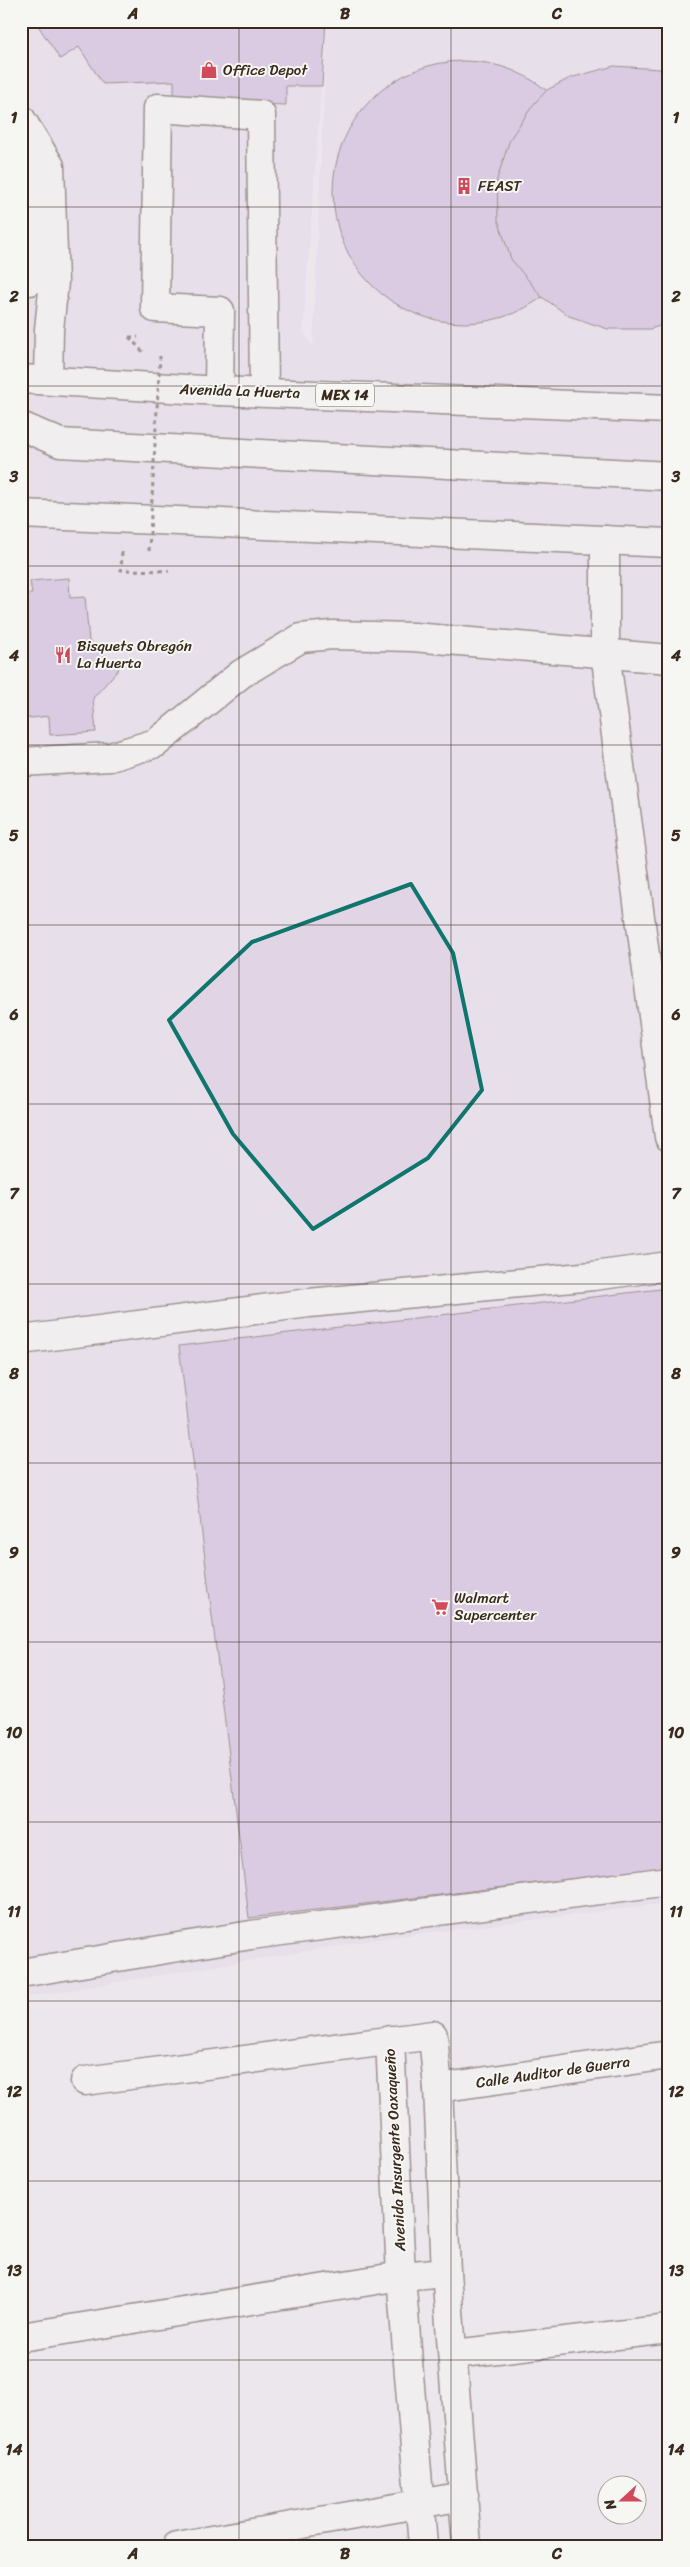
<svg xmlns="http://www.w3.org/2000/svg" width="690" height="2567" viewBox="0 0 690 2567" font-family="Sriracha,sans-serif">
<rect width="100%" height="100%" fill="#ece7ec"/>
<filter id="ink" filterUnits="userSpaceOnUse"><feTurbulence type="fractalNoise" baseFrequency=".02" numOctaves="2"/><feDisplacementMap in="SourceGraphic" scale="10" xChannelSelector="R" yChannelSelector="G"/><feConvolveMatrix kernelMatrix="1 2 1 2 8 2 1 2 1" color-interpolation-filters="sRGB"/></filter>
<g filter="url(#ink)">
<path fill="#e0d4e5" d="M21,21H326L303,331L313,348L327,21H669V374L651,373L669,375V1903L385,1938L21,1998Z"/>
<g fill="#c5a9d6" stroke="#3b2a1e">
<path d="M35,21H326L322,86H286V105L174,101V81L103,84L79,47L60,59Z"/>
<circle cx="464" cy="192" r="131"/>
<path d="M614,66L660,69L669,73V323L650,329H608L569,316L542,297L511,259L498,220L497,179L510,139L533,105L547,90L570,78Z"/>
<path d="M69,578L70,598L85,597L89,641L119,669L93,698L96,732L50,735L49,716L21,719V595L32,594L30,581Z"/>
<path d="M669,1288V1867L249,1918L179,1346Z"/>
</g>
<g fill="none" stroke-linecap="round" stroke-linejoin="round">
<g stroke="#3b2a1e" stroke-width="31">
<g id="minor">
<path d="M21,119L50,166L54,282L49,329L48,380"/>
<path d="M21,166L27,175L30,281"/>
<path d="M219,391L220,311L155,308L158,108L261,115L264,392"/>
<path d="M605,540V652L669,1137"/>
<path d="M21,762L110,757L156,743L241,674L301,638L332,635L413,637L669,659"/>
<path d="M21,1340L309,1303L593,1276L669,1266"/>
<path d="M21,1973L251,1935L669,1881"/>
<path d="M390,2040L401,2276L423,2546"/>
<path d="M85,2081L433,2035L438,2088L446,2272L467,2546"/>
<path d="M438,2088L669,2055"/>
<path d="M21,2337L401,2276L446,2272"/>
<path d="M454,2354L669,2329"/>
<path d="M177,2546L464,2496"/>
</g>
</g>
<g stroke="#3b2a1e" stroke-width="31">
<g id="major">
<path d="M21,379L219,391L669,409"/>
<path d="M21,514L669,543"/>
</g>
</g>
<g stroke="#3b2a1e" stroke-width="31">
<path id="highway" d="M21,426L60,443L669,476"/>
</g>
<g stroke="#3b2a1e" stroke-width="3" stroke-dasharray="4 4" stroke-linecap="butt">
<path d="M129,337H138"/>
<path d="M129,337L144,353"/>
<path d="M122,552L121,570L169,571"/>
</g>
<use href="#minor" stroke="#f6f6f2" stroke-width="28"/>
<use href="#major" stroke="#f6f6f2" stroke-width="28"/>
<use href="#highway" stroke="#f6f6f2" stroke-width="28"/>
<path stroke="#3b2a1e" stroke-width="3" stroke-dasharray="4 4" stroke-linecap="butt" d="M149,551L160,356"/>
</g>
</g>
<path d="M0 0H690V2567H0ZM411,884L453,953L482,1090L428,1158L313,1229L233,1134L169,1020L252,942Z" fill="#ece7ec" fill-opacity=".55" fill-rule="evenodd"/>
<path fill="none" stroke="#0f766e" stroke-width="4" stroke-linejoin="round" d="M411,884L453,953L482,1090L428,1158L313,1229L233,1134L169,1020L252,942Z"/>
<path fill="none" stroke="#3b2a1e" stroke-width="1" stroke-opacity="0.55" d="M239,21V2546M451,21V2546M21,207H669M21,386H669M21,566H669M21,745H669M21,925H669M21,1104H669M21,1284H669M21,1463H669M21,1642H669M21,1822H669M21,2001H669M21,2181H669M21,2360H669"/>
<defs>
<g id="shop-bare" transform="scale(1.35)"><path d="M-5-2.5h2.3a2.7 3.5 0 0 1 5.4 0H5L5.5 6h-11ZM-1.5-2.5h3a1.5 2.3 0 0 0-3 0Z" fill="#d1495b" stroke="#f6f6f2" stroke-width="2.5" paint-order="stroke"/></g>
<g id="building-bare" transform="scale(1.35)"><path d="M-4-6H4V6H1V3H-1V6H-4ZM-2.5-4.3h1.7v1.8h-1.7ZM.8-4.3h1.7v1.8H.8ZM-2.5-1h1.7V.8h-1.7ZM.8-1h1.7V.8H.8Z" fill="#d1495b" stroke="#f6f6f2" stroke-width="2.5" paint-order="stroke"/></g>
<g id="restaurant-bare" transform="scale(1.35)"><path d="M-5-6h1v4h1v-4h1v4h1v-4h1v5L-1.5 .5V6h-2V.5L-5-1ZM5-6V6H3V1.5H1.5Q1.5-4 5-6Z" fill="#d1495b" stroke="#f6f6f2" stroke-width="2.5" paint-order="stroke"/></g>
<g id="supermarket-bare" transform="scale(1.35)"><path d="M-6-5.5h2.5l.6 2H6L4.5 2H-2.5L-4.4-4H-6ZM-1.5 3.2a1.3 1.3 0 1 0 .1 0ZM3 3.2a1.3 1.3 0 1 0 .1 0Z" fill="#d1495b" stroke="#f6f6f2" stroke-width="2.5" paint-order="stroke"/></g>
</defs>
<g fill-rule="evenodd">
<use href="#shop-bare" x="209" y="70"/>
<use href="#building-bare" x="464" y="186"/>
<use href="#restaurant-bare" x="63" y="655"/>
<use href="#supermarket-bare" x="440" y="1607"/>
</g>
<g text-anchor="middle" stroke-width="4" stroke-linejoin="round" paint-order="stroke">
<rect fill="#f6f6f2" stroke="#73675e" stroke-width="1" x="316" y="383.5" width="58" height="23" rx="4"/>
<g font-size="14" font-weight="bold" fill="#3b2a1e">
<text x="345" y="400">MEX 14</text>
</g>
<g font-size="15" fill="#3b2a1e" stroke="#f6f6f2" text-anchor="start">
<text x="223" y="75">Office Depot</text>
<text x="478" y="191">FEAST</text>
<text x="77" y="651">Bisquets Obregón<tspan x="77" dy="17">La Huerta</tspan></text>
<text x="454" y="1603">Walmart<tspan x="454" dy="17">Supercenter</tspan></text>
</g>
<g font-size="15" fill="#3b2a1e" stroke="#f6f6f2">
<text transform="translate(240 391) rotate(2)" y="5">Avenida La Huerta</text>
<text transform="translate(553 2072) rotate(-8)" y="5">Calle Auditor de Guerra</text>
<text transform="translate(395 2150) rotate(-93)" y="5">Avenida Insurgente Oaxaqueño</text>
</g>
</g>
<rect width="690" height="2567" fill="none" stroke="#f6f6f2" stroke-width="55"/>
<g transform="translate(622 2500) rotate(249)"><circle r="24" fill="#f6f6f2" stroke="#aba49d"/>
<path d="M0-4L9 19L0 12L-9 19Z" fill="#d1495b"/>
<text y="-8" font-size="14" font-weight="bold" text-anchor="middle" fill="#3b2a1e">N</text>
</g>
<rect x="28" y="28" width="634" height="2512" fill="none" stroke="#3b2a1e" stroke-width="2"/>
<g font-size="16" text-anchor="middle" font-weight="bold" fill="#3b2a1e">
<text x="133" y="19">A</text>
<text x="345" y="19">B</text>
<text x="557" y="19">C</text>
<text x="14" y="123">1</text>
<text x="676" y="123">1</text>
<text x="14" y="302">2</text>
<text x="676" y="302">2</text>
<text x="14" y="482">3</text>
<text x="676" y="482">3</text>
<text x="14" y="661">4</text>
<text x="676" y="661">4</text>
<text x="14" y="841">5</text>
<text x="676" y="841">5</text>
<text x="14" y="1020">6</text>
<text x="676" y="1020">6</text>
<text x="14" y="1199">7</text>
<text x="676" y="1199">7</text>
<text x="14" y="1379">8</text>
<text x="676" y="1379">8</text>
<text x="14" y="1558">9</text>
<text x="676" y="1558">9</text>
<text x="14" y="1738">10</text>
<text x="676" y="1738">10</text>
<text x="14" y="1917">11</text>
<text x="676" y="1917">11</text>
<text x="14" y="2097">12</text>
<text x="676" y="2097">12</text>
<text x="14" y="2276">13</text>
<text x="676" y="2276">13</text>
<text x="14" y="2455">14</text>
<text x="676" y="2455">14</text>
<text x="133" y="2559">A</text>
<text x="345" y="2559">B</text>
<text x="557" y="2559">C</text>
</g>
</svg>
